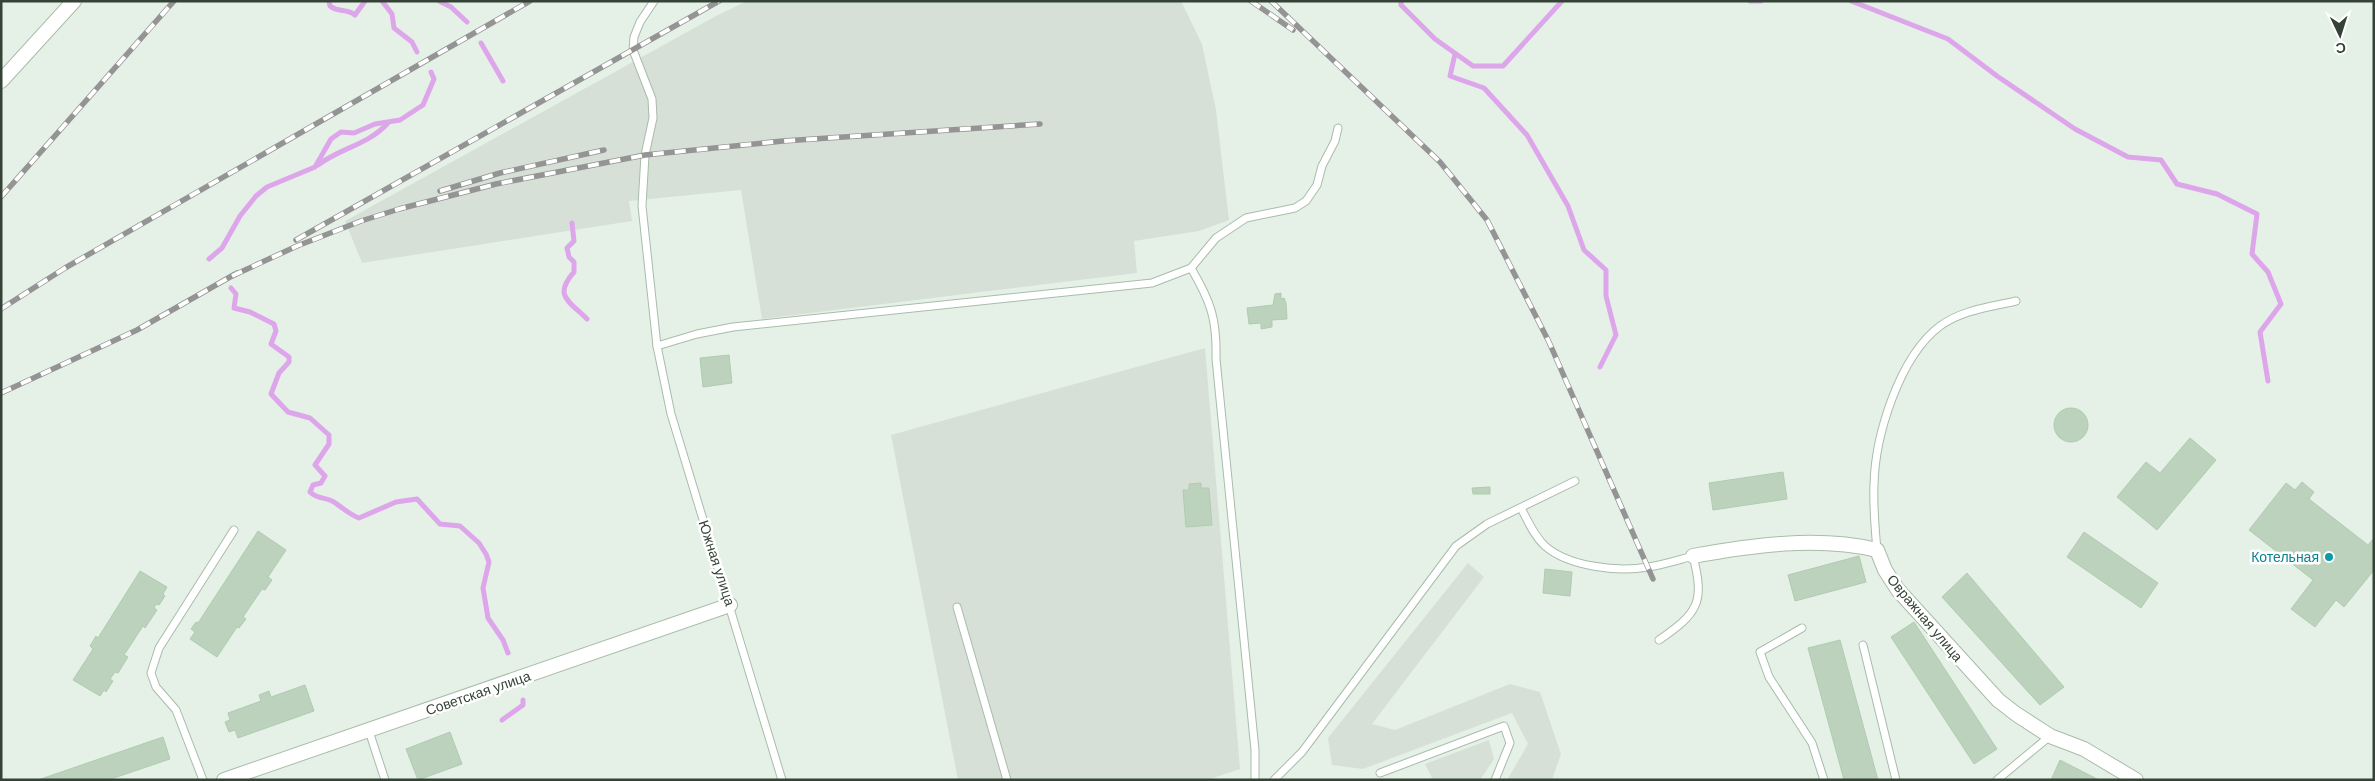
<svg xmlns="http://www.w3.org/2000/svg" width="2375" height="781" viewBox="0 0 2375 781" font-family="'DM Sans',sans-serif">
<rect width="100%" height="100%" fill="#e5f1e7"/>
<g fill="#d7e0d7">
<path d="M747,1H1181L1202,44L1216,110L1229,220L1199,231L1134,241L1137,273L762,319L741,190L629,201L632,221L362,263L345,221L716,16Z"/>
<path d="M1205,348L1240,769L1207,780H958L891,435Z"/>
<path d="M1468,563L1484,577L1372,724L1395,730L1510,684L1540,692L1561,754L1552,780H1507L1528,744L1512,713L1363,769L1332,765L1328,738Z"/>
<path d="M1489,740L1494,759L1480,780H1433L1425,764Z"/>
</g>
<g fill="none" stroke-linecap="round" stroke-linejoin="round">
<g stroke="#dea6ea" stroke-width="5">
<path d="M329,1L330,6C338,13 347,8 355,15L365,1"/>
<path d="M382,1L392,14L394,28L412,42L417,52"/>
<path d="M439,1L451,7L467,22"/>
<path d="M1401,1V5L1435,39L1473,66H1503L1562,1"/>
<path d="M1750,1H1761"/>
<path d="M1851,1L1948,39L1997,76L2075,129L2128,157L2161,160L2177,184L2217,194L2257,214L2252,254L2268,272L2281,304L2260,332L2268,381"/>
<path d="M481,43L503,81"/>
<path d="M1455,54L1450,76L1484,88L1527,135L1568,206L1584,250L1606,270V296L1616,335L1600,367"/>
<path d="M318,165C340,148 368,145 388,123"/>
<path d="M572,223L574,241L567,248L569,257L574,262V272C553,296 569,301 587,319"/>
<path d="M209,259L222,248L240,216L256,196L267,187L315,167L331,139L341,132L354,133L375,124L400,120L423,105L434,79L431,72"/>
<path d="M231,288L236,294L234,308L250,312L274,324L276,331L271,344L289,357V362L279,373L271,394L288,412L310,418L329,435V444L315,465L325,476L321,483L313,485L310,492C317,499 324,497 332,501C341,506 348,514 359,518L396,502L417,499L440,524L460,526L479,543L486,554L489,562L483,588L488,618L503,640L508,653"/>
<path d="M502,720L523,705V700"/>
</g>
</g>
<g fill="#bcd2bc" stroke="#afccb0">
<path d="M1281,293V299L1284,298L1286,303L1287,319L1272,320V327L1261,329V323L1249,324L1247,308L1273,305L1275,294Z"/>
<path d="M729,355L732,383L703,387L700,358Z"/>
<circle cx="2071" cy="425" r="17"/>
<path d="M2190,438L2216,460L2157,530L2117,497L2146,462L2160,473Z"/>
<path d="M1783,472L1787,499L1713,510L1709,483Z"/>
<path d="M2302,482L2314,492L2309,499L2368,545L2374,538V570L2344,607L2336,600L2315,627L2291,609L2313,580L2249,530L2286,483L2295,490Z"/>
<path d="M1201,483V488H1209L1212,525L1186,527L1183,490H1189V484Z"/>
<path d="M1490,487V494H1473L1472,488Z"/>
<path d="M258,531L286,550L268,577L272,580L265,590L262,589L243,617L246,619L239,628L237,627L217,657L190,639L195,632L191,629L196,622L198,623Z"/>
<path d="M2084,532L2158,583L2141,608L2067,557Z"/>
<path d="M1859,556L1866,582L1795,601L1788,575Z"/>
<path d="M1545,569L1572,572L1570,596L1543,593Z"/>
<path d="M140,571L167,587L163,594L165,596L159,605L156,604L154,608L157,610L145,628L143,626L124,655L128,657L118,673L115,672L110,679L113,681L106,692L104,690L100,696L73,680L93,649L90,646L96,636L98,638Z"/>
<path d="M1967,573L2064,687L2040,705L1942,597Z"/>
<path d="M1914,622L1997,749L1974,764L1891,637Z"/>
<path d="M1840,640L1878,780H1844L1808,648Z"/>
<path d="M305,685L314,711L238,738L235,730L229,732L225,722L230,720L228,713L261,701L259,695L269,691L271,697Z"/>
<path d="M450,732L462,764L418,780L406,749Z"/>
<path d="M163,737L170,759L108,780H38Z"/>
<path d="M2060,760L2099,780H2051Z"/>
</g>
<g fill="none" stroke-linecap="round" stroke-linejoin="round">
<g stroke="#a9bcaa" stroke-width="9">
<g id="lane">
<path d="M654,1L640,22L634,37L633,50L652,99L653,118L645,155L642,206L657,346L671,414L782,780"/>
<path d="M1191,268C1211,302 1217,319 1216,359L1255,750V780"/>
<path d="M657,346L697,334L733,327L1152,283L1191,268L1216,238L1246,218L1295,208L1306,201L1317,185L1322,166L1335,141L1338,128"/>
<path d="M1521,508C1528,521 1534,536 1545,546C1569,567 1618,572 1648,567C1663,565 1678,560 1693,556C1705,603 1698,613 1659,640"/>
<path d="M1877,550C1875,528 1873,507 1874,485C1875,436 1899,357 1940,326C1962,310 1990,307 2016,301"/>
<path d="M957,607L1007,780"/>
<path d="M1802,628L1760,652L1769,677L1812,743L1824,780"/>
<path d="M1863,645L1896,780"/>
<path d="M369,731L385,780"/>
<path d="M1380,773L1504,726L1510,743L1495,780"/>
<path d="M203,780L176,710L156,687L151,673L159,648L234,530"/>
<path d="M1274,780L1302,752L1456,546L1487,524L1575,481"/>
<path d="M1997,780L2050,736"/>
</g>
</g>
<g stroke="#a9bcaa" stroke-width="16">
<g id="street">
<path d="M1,81L74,1"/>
<path d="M1693,556C1753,545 1818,536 1877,550L1885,570L1898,590L1998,700L2016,714L2050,736L2084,749L2136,780"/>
<path d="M224,780L730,605"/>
</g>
</g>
<use href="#lane" stroke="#fff" stroke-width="7"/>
<use href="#street" stroke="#fff" stroke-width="14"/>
<g stroke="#949494" stroke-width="5.5">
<g id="rail">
<path d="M1251,1L1293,30"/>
<path d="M1271,1L1440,162L1487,220L1549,342L1653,579"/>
<path d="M440,191L500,173L604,150"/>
<path d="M1,197L174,1"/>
<path d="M296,240L719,1"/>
<path d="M232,276L297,246L361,221L399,209L496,184L645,155L783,141L1040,124"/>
<path d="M1,309L65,268L530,1"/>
<path d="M1,393L137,330L237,273"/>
</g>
</g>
<use href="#rail" stroke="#fff" stroke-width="4" stroke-dasharray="11" stroke-linecap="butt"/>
</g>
<circle fill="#0f9aa8" stroke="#fff" stroke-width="2" cx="2329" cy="557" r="5"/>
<g text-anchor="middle" stroke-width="5" stroke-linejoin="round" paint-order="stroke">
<g font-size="14" fill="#0d838f" stroke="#fff" text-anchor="end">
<text x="2319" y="562">Котельная</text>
</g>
<g font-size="14" fill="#354336" stroke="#fff">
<text transform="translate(717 563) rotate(72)" y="5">Южная улица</text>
<text transform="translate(1925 618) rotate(50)" y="5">Овражная улица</text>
<text transform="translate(478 693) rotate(-19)" y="5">Советская улица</text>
</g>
</g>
<rect width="2375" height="781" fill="none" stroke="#354336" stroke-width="5"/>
<g transform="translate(2340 35) rotate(176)" stroke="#ffffff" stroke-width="4" paint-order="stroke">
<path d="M0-4L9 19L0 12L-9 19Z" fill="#354336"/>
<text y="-8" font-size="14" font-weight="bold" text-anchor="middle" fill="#354336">С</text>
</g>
</svg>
